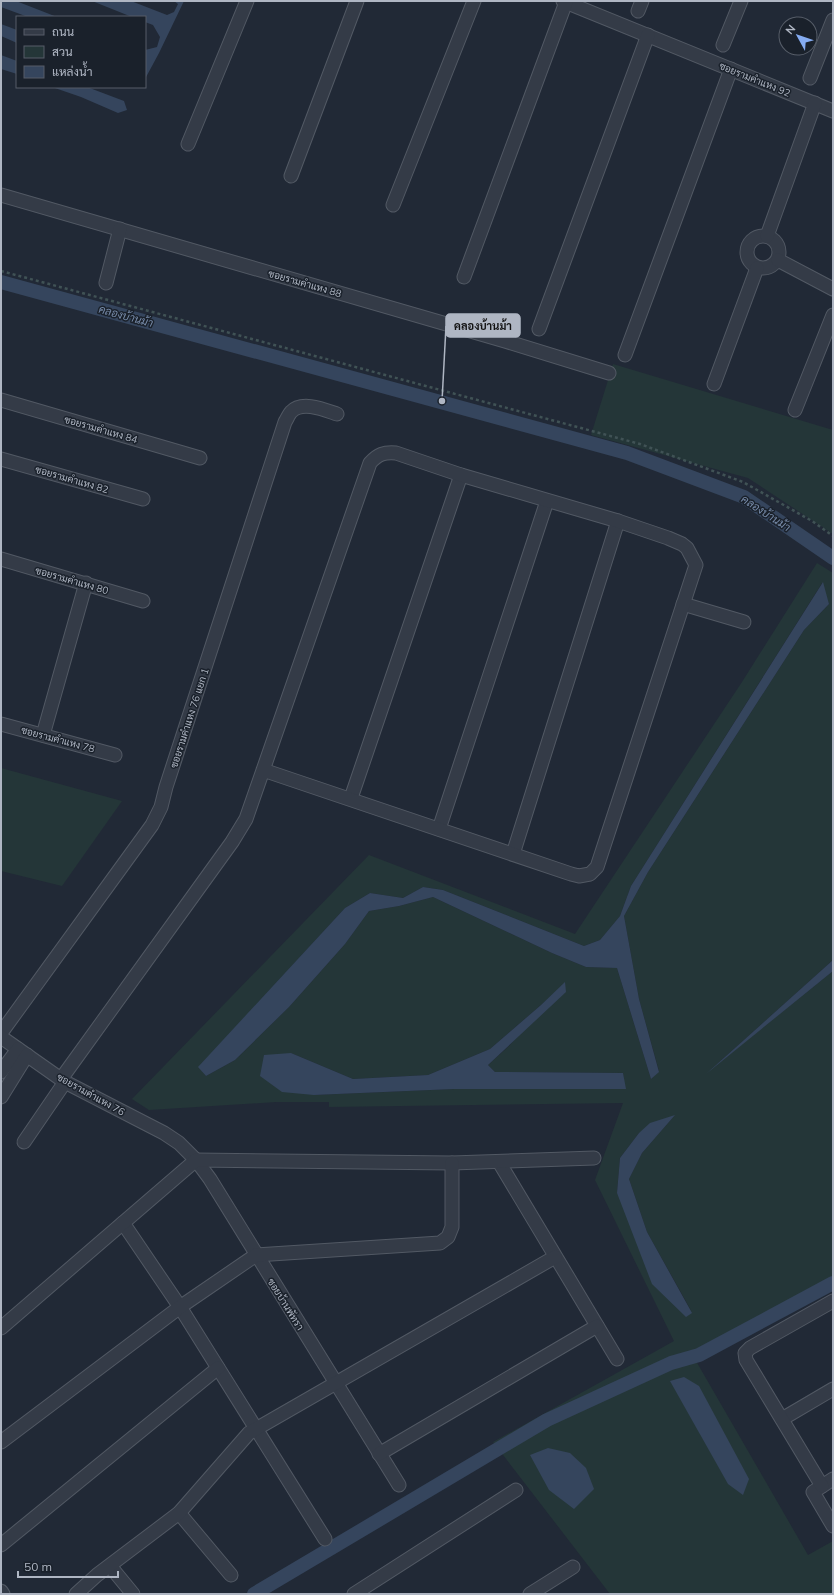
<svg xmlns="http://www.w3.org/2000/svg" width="834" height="1595" viewBox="0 0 834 1595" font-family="Mulish,Sarabun,sans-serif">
<rect width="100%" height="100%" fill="#212936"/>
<g fill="#243638" fill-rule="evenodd">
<path d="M613,364L833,430V534L748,478L591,435Z"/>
<path d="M817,563L833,573V960L715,1066L833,971V1278L694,1352L696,1361L808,1555L833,1541V1594H610L493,1442L674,1341L595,1180L623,1103L329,1107V1102H276L149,1110L132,1099L369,855L575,934L742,682ZM822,583L829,604L804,630L648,872L624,916L639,999L659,1071L651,1079L617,968L586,967L552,953L433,897L399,906L369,911L345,944L289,1007L235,1060L206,1076L199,1067L345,908L370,893L403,898L423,887L443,890L584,946L600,940L620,916L631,886ZM565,983L509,1046L488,1065L495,1072L623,1073L625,1089H454L314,1095L291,1053L353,1079L428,1075L490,1049L541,1005ZM674,1116L642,1153L629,1179L647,1232L692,1312L617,1193L620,1158L639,1133Z"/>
<path d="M1,768L122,801L62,886L1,871Z"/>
</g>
<g fill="#35455d">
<path d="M1,1H16L57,17H28L1,7Z"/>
<path d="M92,1H131L167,15L174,12L178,4L174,1H184L159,53L145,79V50L157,47L160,37L153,25L145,22V17H132Z"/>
<path d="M1,24L17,30V43L1,36Z"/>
<path d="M1,55L17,61V74L1,69Z"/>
<path d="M52,87H87L124,101L127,110L118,113L81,97Z"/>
<path d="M823,582L829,604L804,630L648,872L624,916L639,999L659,1072L651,1079L617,968L586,967L552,953L433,897L399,906L369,911L345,944L289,1007L235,1060L206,1076L198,1067L345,908L370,893L403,898L423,887L443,890L584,946L600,940L620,916L631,886Z"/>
<path d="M833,960V971L706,1074Z"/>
<path d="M565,982L566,992L488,1065L495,1072L623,1073L626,1089H454L314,1095L282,1092L260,1076L264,1055L291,1053L353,1079L428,1075L490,1049L541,1005Z"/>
<path d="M675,1115L642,1153L629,1179L647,1232L692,1313L686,1317L652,1284L617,1193L620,1158L639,1133L650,1123Z"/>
<path d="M684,1377L699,1386L749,1479L743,1495L728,1484L670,1381Z"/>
<path d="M548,1448L570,1453L586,1468L594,1489L574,1509L549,1490L530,1455Z"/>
</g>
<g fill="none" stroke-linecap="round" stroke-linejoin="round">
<g stroke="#35455d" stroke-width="14">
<path d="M1,282L627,453L744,497L833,558"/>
<path d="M254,1594L547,1420L671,1363L699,1355L833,1283"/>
</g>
<g stroke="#525964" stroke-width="15">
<g id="street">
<path d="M563,1L833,111"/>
<path d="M638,11L642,1"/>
<path d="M723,45L741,1"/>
<path d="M810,78L833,20"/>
<path d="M188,144L247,1"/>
<path d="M291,176L357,1"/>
<path d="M1,195L505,341L609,373"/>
<path d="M393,205L474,1"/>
<circle cx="763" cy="252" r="16"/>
<path d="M767,236L815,103"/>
<path d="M778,260L833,289"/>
<path d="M464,277L566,2"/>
<path d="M106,283L120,229"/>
<path d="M539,329L648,35"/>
<path d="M625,355L731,69"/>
<path d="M714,384L757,268"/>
<path d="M1,400L200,458"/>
<path d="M795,410L833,315"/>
<path d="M1,459L143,499"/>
<path d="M1,559L143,601"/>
<path d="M683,604L744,622"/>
<path d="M1,724L115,755"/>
<path d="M43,735L86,583"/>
<path d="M351,798L461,475"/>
<path d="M439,829L547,501"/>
<path d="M513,854L618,521"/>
<path d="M1,1033L152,825L161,807L166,787L285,422C287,419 289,414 291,412C302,400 325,410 337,414"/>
<path d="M1,1037L65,1082L164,1133L179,1143L196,1160L210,1179L399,1485"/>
<path d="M1,1072L18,1049"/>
<path d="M61,1079L232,842L246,819L370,463C378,454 384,452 396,453L461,475L618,521L668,538L682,544L687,548L696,565L597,867L590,874L579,876L571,874L263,770"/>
<path d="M1,1097L27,1055"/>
<path d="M24,1142L65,1082"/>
<path d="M499,1162L617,1359"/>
<path d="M123,1223L180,1307L325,1539"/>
<path d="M1,1328L196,1160L452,1163L594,1158"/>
<path d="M782,1419L833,1389"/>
<path d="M1,1442L180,1307L256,1255L440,1243L448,1237L452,1227V1163"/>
<path d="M379,1454L597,1326"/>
<path d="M833,1479L813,1492L833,1526"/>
<path d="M822,1486L746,1360L745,1353L750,1348L833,1301"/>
<path d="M179,1513L231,1575"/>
<path d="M1,1545L218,1368"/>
<path d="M110,1566L133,1594"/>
<path d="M1,1591L3,1594"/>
<path d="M76,1594L97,1575L179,1513L249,1433L555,1257"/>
<path d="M354,1594L516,1490"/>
<path d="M530,1594L573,1567"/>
</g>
</g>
<path stroke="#405255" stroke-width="2.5" stroke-dasharray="3 3" stroke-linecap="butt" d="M1,271L640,444L743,482L812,521L833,536"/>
<use href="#street" stroke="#343b47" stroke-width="13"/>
</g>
<g text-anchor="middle" stroke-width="3" stroke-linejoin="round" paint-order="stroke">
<g font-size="10" fill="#afb6c3" stroke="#1a212b">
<text transform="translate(755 79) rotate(22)" y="4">ซอยรามคําแหง 92</text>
<text transform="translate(305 283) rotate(16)" y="4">ซอยรามคำแหง 88</text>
<text transform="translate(101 429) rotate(16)" y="4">ซอยรามคำแหง 84</text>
<text transform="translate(72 479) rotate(16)" y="4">ซอยรามคำแหง 82</text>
<text transform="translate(72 580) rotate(16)" y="4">ซอยรามคำแหง 80</text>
<text transform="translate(189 718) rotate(-72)" y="4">ซอยรามคำแหง 76 แยก 1</text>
<text transform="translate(58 739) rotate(15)" y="4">ซอยรามคำแหง 78</text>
<text transform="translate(91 1094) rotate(29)" y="4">ซอยรามคำแหง 76</text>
<text transform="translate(286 1304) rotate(58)" y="4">ซอยบ้านพัทรา</text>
</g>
<g font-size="11" font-style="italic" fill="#788caa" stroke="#1a212b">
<text transform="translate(126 316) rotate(15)" y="4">คลองบ้านม้า</text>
<text transform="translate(766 513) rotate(33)" y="4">คลองบ้านม้า</text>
</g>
</g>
<path fill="none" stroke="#afb6c3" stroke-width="1.5" d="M442 401L446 326"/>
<circle fill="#afb6c3" stroke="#1a212b" stroke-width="1.5" cx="442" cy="401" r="4"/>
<rect fill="#afb6c3" stroke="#afb6c3" stroke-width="1.5" x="446" y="314" width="74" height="23" rx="4"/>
<g font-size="11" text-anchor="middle" font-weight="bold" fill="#111">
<text x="483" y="330">คลองบ้านม้า</text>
</g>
<rect width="834" height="1595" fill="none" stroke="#afb6c3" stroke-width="4"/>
<rect x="16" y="16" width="130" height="72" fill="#1a212b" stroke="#565d68"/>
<rect x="24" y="29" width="20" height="6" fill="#343b47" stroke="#565d68"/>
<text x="52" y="36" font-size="12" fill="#afb6c3">ถนน</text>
<rect x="24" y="46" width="20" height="12" fill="#243638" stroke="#565d68"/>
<text x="52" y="56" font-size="12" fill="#afb6c3">สวน</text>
<rect x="24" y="66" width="20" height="12" fill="#35455d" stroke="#565d68"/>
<text x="52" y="76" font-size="12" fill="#afb6c3">แหล่งน้ำ</text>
<g transform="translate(798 36) rotate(310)"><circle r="19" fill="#1a212b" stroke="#565d68"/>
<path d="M0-3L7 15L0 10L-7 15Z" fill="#85acf2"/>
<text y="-6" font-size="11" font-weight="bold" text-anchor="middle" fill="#afb6c3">N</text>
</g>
<path d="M18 1571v6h100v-6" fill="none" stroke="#afb6c3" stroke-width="2"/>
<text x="24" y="1571" font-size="12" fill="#afb6c3" stroke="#1a212b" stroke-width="3" paint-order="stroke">50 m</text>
</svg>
